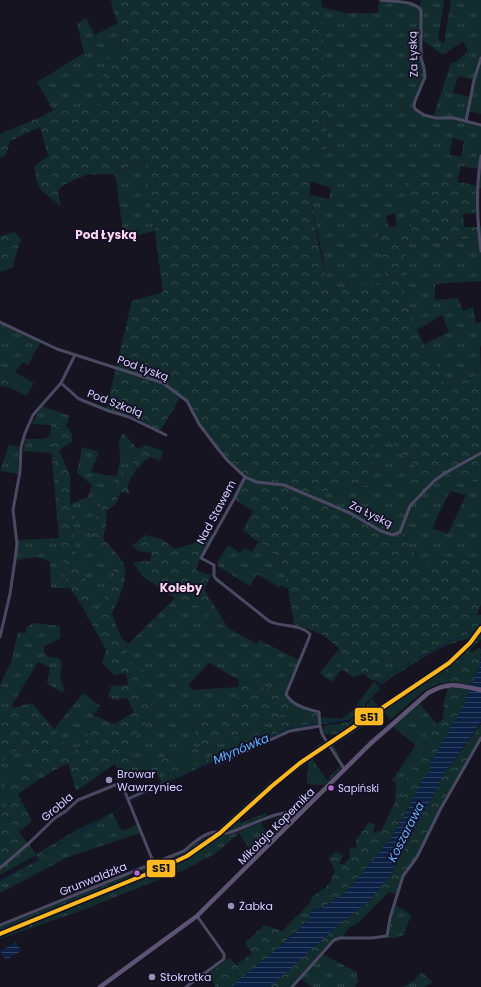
<svg xmlns="http://www.w3.org/2000/svg" width="481" height="987" viewBox="0 0 481 987" font-family="Poppins,sans-serif">
<defs>
<pattern id="grass-tufts" width="24" height="20" patternUnits="userSpaceOnUse"><rect width="24" height="20" fill="#132c2d"/><path d="M3 7l-1-3M5 7V3M7 7l1-3M15 17l-1-3M17 17v-4M19 17l1-3" fill="none" stroke="#354a4c"/></pattern>
<pattern id="forest-crowns" width="20" height="18" patternUnits="userSpaceOnUse"><rect width="20" height="18" fill="#132c2d"/><path d="M2 6a3 3 0 1 1 6 0M12 15a3 3 0 1 1 6 0" fill="none" stroke="#354a4c"/></pattern>
<pattern id="water-rules" width="6" height="5" patternUnits="userSpaceOnUse"><rect width="6" height="5" fill="#0d2144"/><path d="M0 2.5h6" fill="none" stroke="#304060"/></pattern>
</defs>
<rect width="100%" height="100%" fill="#161421"/>
<g fill="url(#grass-tufts)" fill-rule="evenodd">
<path d="M379,0L393,1L419,7L421,0H444L438,39L444,44L451,0H481V114L467,111L466,121L481,125V188H479V169L461,166L457,182L436,177L411,229L378,234L386,282L329,289L310,195L329,199L331,188L310,181L312,153L326,149L328,113L321,7L346,13H378ZM421,39L443,55L463,41L468,51L456,62L451,63L433,117L419,112L414,106L425,72L421,59ZM458,76L474,80L470,97L453,93ZM453,138L464,141L461,157L449,155ZM395,213L396,226L389,227L386,216Z"/>
<path d="M86,18L95,35L118,23L121,30L120,52L104,68L102,89L97,107C82,116 69,102 53,110L37,82L84,53L77,23Z"/>
<path d="M145,159L155,231L124,238L115,174Z"/>
<path d="M478,226H481V281L435,284V300L458,298L463,311L473,307L476,324L481,322V346L480,347L481,373L446,389L437,365L430,357L424,344L449,332L442,315L417,330L402,281L407,280L406,244L479,238Z"/>
<path d="M0,322L41,341L28,365L23,362L15,372L5,377L0,372Z"/>
<path d="M42,406L70,416L66,426L57,427L50,436L52,453L23,451L25,439H43L50,436L51,425L31,424Z"/>
<path d="M380,425L400,453L417,468L445,473L481,482V563C455,554 447,556 422,564L400,532L306,494L368,485L372,478L374,434ZM450,491L466,495L448,534L432,528Z"/>
<path d="M119,441L137,468L127,485L120,462Z"/>
<path d="M9,444L19,447L18,474L0,471Z"/>
<path d="M82,447L99,452L91,472L116,477L91,534L115,575L99,610L79,564L73,537L75,512L70,504L88,497L92,485L77,473Z"/>
<path d="M59,538L66,582L70,588H51L50,562L38,557L17,560V540Z"/>
<path d="M258,542L280,559L288,589L281,585L280,588L257,574L250,586L219,567L217,562L228,545L240,553L244,548L252,552Z"/>
<path d="M175,598L257,644L259,640L299,660L286,694L239,680L209,663L188,685L193,690L238,687L244,710L191,725L201,746L145,763L122,755L155,711L138,686L148,673L126,657L128,644Z"/>
<path d="M33,623L60,626V638L44,647V653L49,657L59,658L62,664L60,679L65,689L62,693L47,683L50,668L38,662L12,705L13,708L2,722L0,733V685L11,662L18,632L26,633V628Z"/>
<path d="M339,649L342,669L332,682L320,673Z"/>
<path d="M415,655L393,666L395,675L383,684L374,680L373,681L364,674L396,658Z"/>
<path d="M439,666L451,682L437,684L425,690L390,720L385,713L334,745L339,755L337,756L330,744L405,693L404,692L370,714L364,709L372,699L379,706Z"/>
<path d="M83,693L100,706L93,716L85,743L71,753L54,729Z"/>
<path d="M419,703L437,724L432,728V743L431,746L425,745L414,771L403,782L404,796L401,802H395L396,783L392,780L416,745L393,727Z"/>
<path d="M291,711L305,718L302,723L289,720L179,773L178,769L182,759Z"/>
<path d="M324,741L327,745L286,774L220,833L215,832L267,785Z"/>
<path d="M328,745L329,748L312,759L327,780L340,766L341,768L324,785L307,784L308,762L264,796L239,820L241,823L266,813V816L230,831H224L275,784Z"/>
<path d="M19,749L33,754L53,771L37,781L23,770L16,772L5,783L9,802L0,819V759L2,761Z"/>
<path d="M168,765L176,778L162,783L156,771Z"/>
<path d="M306,790L315,791L317,793L305,806Z"/>
<path d="M112,813L122,831L138,824L145,840L139,833L66,858L0,893V880L39,860L36,855L0,875V870L29,844L36,854L75,831Z"/>
<path d="M277,817H283L286,819L287,824L282,828L275,819Z"/>
<path d="M261,822L266,835L279,829L280,831L254,855L238,832L237,835L216,853L186,869L80,911L0,939V936L175,864L196,853L219,835C233,837 249,827 261,822Z"/>
<path d="M211,835V836L206,842L185,856L183,853L201,840Z"/>
<path d="M309,904L317,907L310,913L309,920L304,924L305,919L297,916Z"/>
<path d="M395,905L411,915L404,935L394,938H388L387,936Z"/>
<path d="M337,926L341,931L349,927L343,937L328,945L327,944L333,938L327,935Z"/>
<path d="M322,954L357,972L358,981L355,987H312L300,978Z"/>
<path d="M421,972L433,982L424,987H403L416,979Z"/>
</g>
<g fill="url(#forest-crowns)" fill-rule="evenodd">
<path d="M111,0H321L328,113L326,149L312,153L310,195L320,251L329,289L386,282L378,234L411,228L405,176L436,177L477,186L478,213L463,214L464,227H479V238L406,244L407,281H402L417,330L430,357L437,365L446,389L481,373V482L454,478L445,473L419,496L405,483L417,468L400,453L380,425L374,434L372,478L368,485L307,494L400,532L422,564C447,556 456,554 481,563V604L477,615H481V639L470,650L472,653L478,648L481,649L480,665L472,685L451,682L439,666L464,646L469,640L468,639C443,643 417,662 395,675L393,666L413,655L396,658L364,674L352,677L342,669L339,649L323,635L294,624L288,589L280,559L243,530L253,511L234,499L245,477C228,461 213,444 200,425C193,415 191,403 180,398L160,431L127,413L124,415L106,409L132,301L163,292L145,159L112,175L102,174L86,175L63,185L58,191L61,206L42,191L37,182L34,166L48,156L40,127L10,141L6,155L0,158V134L43,116L61,106L91,110L97,107C102,89 103,72 107,54L120,52L121,30L113,11Z"/>
<path d="M15,232L21,239L12,268L0,272V236Z"/>
<path d="M0,372L5,377L11,388L0,386Z"/>
<path d="M66,426L72,434V442L59,450L70,475V504L75,512L73,537L79,564L99,609L115,575L91,534L99,508L116,477L120,462L130,494L121,492L115,505L107,510L106,525L103,539C109,545 115,551 120,558C133,575 118,598 112,614L121,637L128,644L126,657L148,673L138,686L155,711L122,755L145,763L201,746L191,725L244,710L237,699L239,680L286,694L289,699L318,713L319,724L291,730L224,759L216,761L176,778L168,765L156,771L124,775L120,774L115,764L76,791L68,763L53,771L33,754L19,749L2,761L0,759V733L2,722L13,708L32,703L54,729L71,753L85,743L93,715L115,724L134,712L127,698L115,700L108,697L111,686L128,685L126,673L114,675L102,663L106,650L80,603L66,582L59,538L50,436L57,427ZM291,711L305,718L302,723L289,720L179,773L178,769L182,759Z"/>
<path d="M123,433L138,449L146,445L163,451L160,461L150,457L137,468L119,441Z"/>
<path d="M215,533L199,561L196,571L212,575L204,589L228,628L175,598L142,576L133,562L150,561L152,553L138,551L132,546L145,535L162,539L174,549L192,544Z"/>
<path d="M374,682L378,685L380,689L352,718L347,721L324,724L321,723V717L342,719L352,711Z"/>
<path d="M448,688H458L470,690L462,708L431,764L430,772L422,780L409,807L390,839L366,869L344,894L320,909L309,904L312,897L330,884L335,869L328,858L336,852L343,855L339,864H344L350,858L349,849L351,847L357,849L356,840L369,822L375,825L373,833L381,831L395,802H401L404,796L401,792L403,782L413,771L410,765L413,761L418,759L425,745L431,746L432,743L426,737L432,728L443,719L444,701Z"/>
<path d="M364,709L370,714L336,735L324,734L322,731L324,726L349,722Z"/>
<path d="M481,724V736L439,809L416,856L402,876L397,894L389,892L358,923L341,931L337,926L368,902L390,876L444,774Z"/>
<path d="M23,770L37,781L18,794L32,821L19,832L28,844L0,868V819L9,802L5,783L16,772Z"/>
<path d="M183,853L185,856L169,864L0,933V927L127,876L128,877L142,873V870Z"/>
<path d="M296,916L305,919L304,924L268,957L231,987H214L215,984L206,975L230,958L236,965L252,953L245,943L264,925L283,931Z"/>
<path d="M327,935L333,938L290,987H270Z"/>
</g>
<path fill="#132c2d" d="M15,372L34,383L26,396L11,388L5,377Z"/>
<g fill="url(#water-rules)">
<path d="M481,651V722L444,774L390,876L368,902L337,926L270,987H231L293,935L308,920L310,913L317,907L320,909L344,894L366,869L390,839L409,807L422,780L430,772V764L462,708L480,665Z"/>
<path d="M16,942L21,951L6,960L0,951Z"/>
</g>
<g fill="none" stroke-linecap="round" stroke-linejoin="round">
<g stroke="#0d2144" stroke-width="1">
<path d="M131,801L212,761L286,729L313,724L349,720L355,714L383,680L391,673L432,651L458,638L474,632L481,633"/>
<path d="M0,881L128,803"/>
</g>
<g stroke="#4a4962" stroke-width="3">
<path d="M381,0C393,2 413,0 421,10V58L424,68L425,77L415,101L414,106L415,109L424,115L436,118H454L481,125"/>
<path d="M466,121L474,80L481,58"/>
<path d="M481,156C476,186 477,221 481,251"/>
<path d="M0,322L57,349L163,383L187,401L199,424L218,449L228,461L245,477L256,482L284,485L350,513L381,531L393,535L400,532L410,506L434,481L445,473L481,453"/>
<path d="M61,383L79,399L109,411L129,417L166,435"/>
<path d="M245,477L234,499L201,558L214,565V576L216,579L269,621C282,628 299,623 310,634L309,638L286,694C292,706 308,709 319,712L320,726L322,734L345,770"/>
<path d="M0,637L10,594L15,560L17,544L13,510L20,472L21,447L25,433L33,415L61,383L75,355"/>
<path d="M217,764L290,731L320,726"/>
<path d="M128,799L161,784"/>
<path d="M286,813L292,823"/>
<path d="M0,868L28,844L55,818L66,811L78,800L120,783L125,792L154,864"/>
<path d="M0,925L184,851C192,844 200,836 210,833C216,830 222,834 228,833C249,827 281,807 302,813"/>
<path d="M186,987L224,959V954L197,916"/>
<path d="M292,987L334,940L340,938H371L387,936L390,918L403,876L417,857L440,810L481,738"/>
</g>
<path stroke="#5e5373" stroke-width="4.5" d="M100,987L197,916L370,744L428,693C449,681 458,685 481,690"/>
<g stroke="#130f26" stroke-width="7">
<path id="rail-1" d="M0,934L164,867L187,856L220,833L272,786L300,763L449,663L470,643L481,628"/>
</g>
<use href="#rail-1" stroke="#fbb81f" stroke-width="4"/>
</g>
<g fill="#9591b1" stroke="#130f26" stroke-width="1.5">
<circle cx="109" cy="780" r="4"/>
<circle cx="231" cy="906" r="4"/>
<circle cx="152" cy="977" r="4"/>
</g>
<g fill="#b06ccc" stroke="#130f26" stroke-width="1.5">
<circle cx="331" cy="788" r="3.5"/>
<circle cx="137" cy="873" r="3.5"/>
</g>
<g text-anchor="middle" stroke-width="3.5" stroke-linejoin="round" paint-order="stroke">
<g font-size="10" fill="#d9d4ff" stroke="#130f26" text-anchor="start">
<text x="338" y="792">Sapiński</text>
</g>
<g font-size="11" fill="#d9d4ff" stroke="#130f26">
<text transform="translate(413 54) rotate(-92)" y="4">Za Łyską</text>
<text transform="translate(143 368) rotate(20)" y="4">Pod Łyską</text>
<text transform="translate(115 403) rotate(21)" y="4">Pod Szkołą</text>
<text transform="translate(216 512) rotate(-62)" y="4">Nad Stawem</text>
<text transform="translate(371 514) rotate(26)" y="4">Za Łyską</text>
<text transform="translate(57 807) rotate(-40)" y="4">Grobla</text>
<text transform="translate(276 826) rotate(-45)" y="4">Mikołaja Kopernika</text>
<text transform="translate(93 879) rotate(-22)" y="4">Grunwaldzka</text>
</g>
<g font-size="11" fill="#d9d4ff" stroke="#130f26" text-anchor="start">
<text x="117" y="778">Browar<tspan x="117" dy="13">Wawrzyniec</tspan></text>
<text x="239" y="910">Żabka</text>
<text x="160" y="981">Stokrotka</text>
</g>
<g font-size="12" font-weight="bold" fill="#ffd6f0" stroke="#130f26">
<text x="106" y="239">Pod Łyską</text>
<text x="181" y="592">Koleby</text>
</g>
<g font-size="12" font-style="italic" fill="#62b6ff" stroke="#130f26">
<text transform="translate(241 749) rotate(-23)" y="4">Młynówka</text>
<text transform="translate(406 832) rotate(-63)" y="4">Koszarawa</text>
</g>
</g>
<g stroke="#130f26" stroke-width="1.5">
<rect x="354" y="707" width="30" height="19" rx="4" fill="#fbb81f"/>
<rect x="146" y="859" width="30" height="19" rx="4" fill="#fbb81f"/>
</g>
<g font-size="11" text-anchor="middle" font-weight="bold" fill="#111">
<text x="369" y="721">S51</text>
<text x="161" y="872">S51</text>
</g>
</svg>
